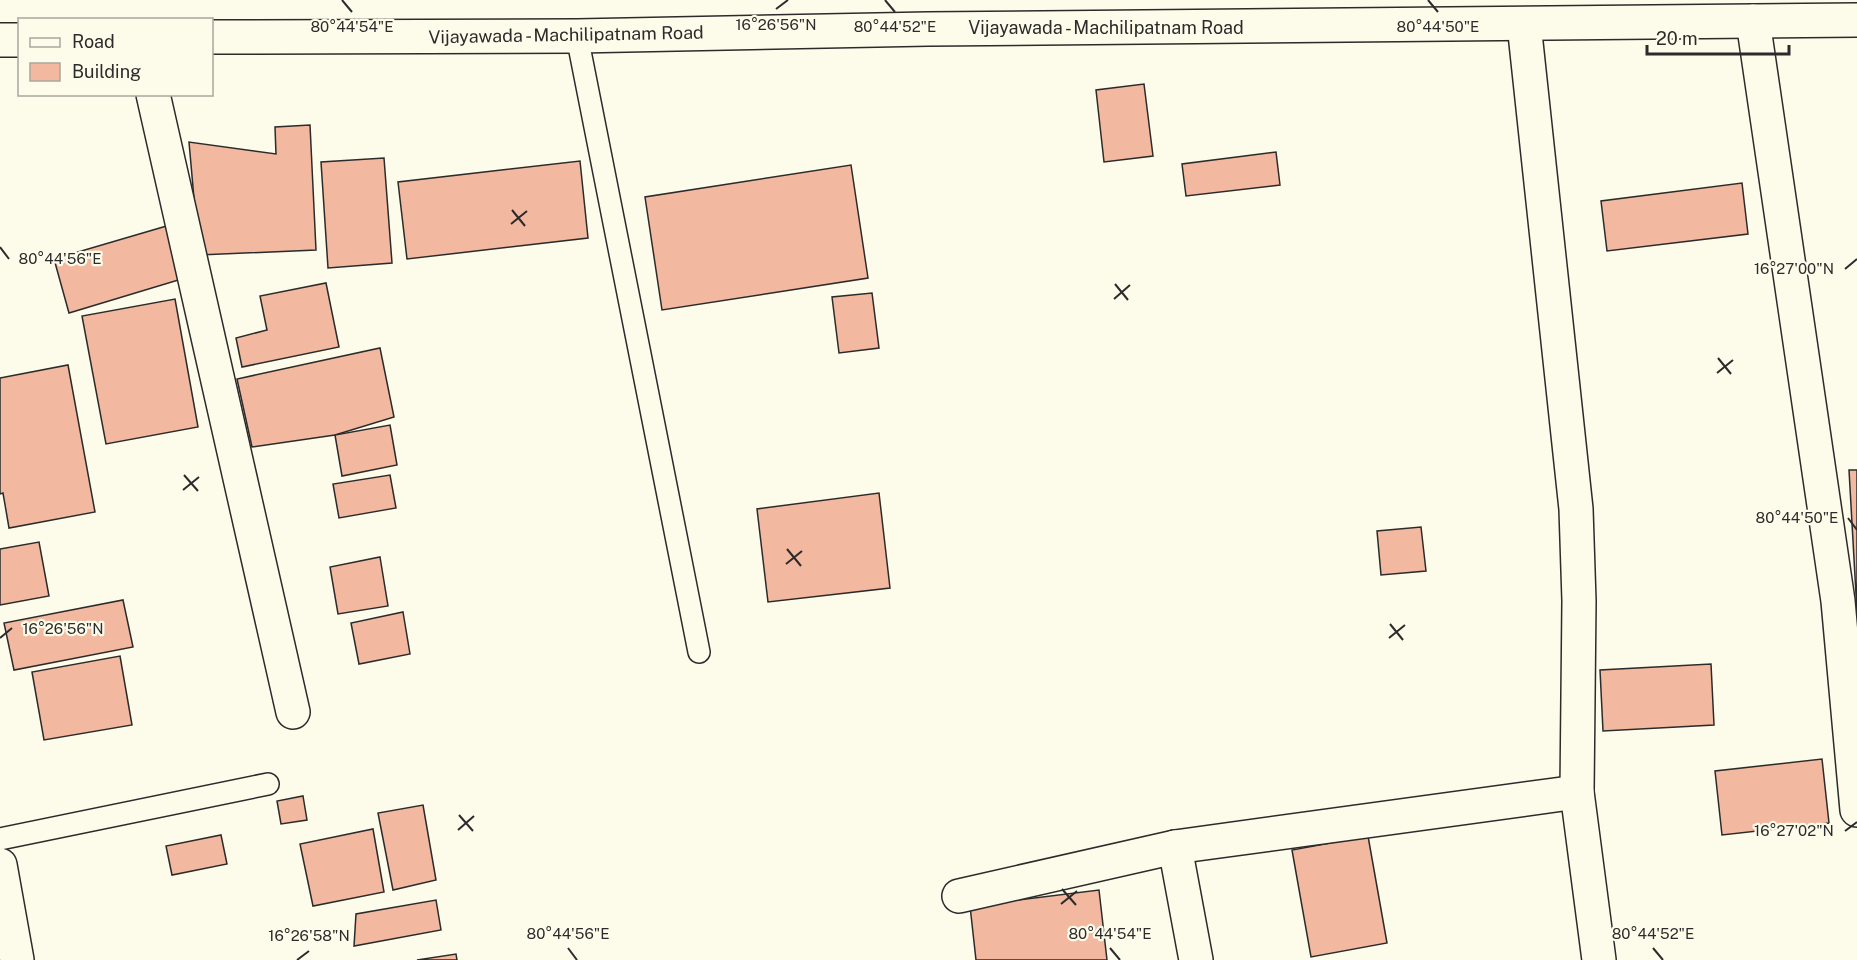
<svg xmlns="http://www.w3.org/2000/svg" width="1857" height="960" viewBox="0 0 1857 960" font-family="'Public Sans',sans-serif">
<rect width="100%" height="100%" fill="#fdfbea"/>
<g fill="#f2b8a0" stroke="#2b2b2b" stroke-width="1.5">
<path d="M1144,84L1153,156L1104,162L1096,90Z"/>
<path d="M310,125L316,250L199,255L189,142L276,154L275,127Z"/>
<path d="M1276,152L1280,185L1186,196L1182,164Z"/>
<path d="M384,158L392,263L328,268L321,162Z"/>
<path d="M580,161L588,238L407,259L398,182Z"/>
<path d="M851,165L868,278L662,310L645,197Z"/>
<path d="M1742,183L1748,234L1607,251L1601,201Z"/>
<path d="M170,225L185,278L69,313L54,259Z"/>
<path d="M326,283L339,347L242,367L236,338L267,330L260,296Z"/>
<path d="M872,293L879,348L839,353L832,297Z"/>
<path d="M175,299L198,427L106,444L82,316Z"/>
<path d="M380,348L394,417L335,435L252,447L237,379Z"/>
<path d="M68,365L95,512L9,528L3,493L0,494V378Z"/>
<path d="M390,425L397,465L342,476L335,435Z"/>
<path d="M1849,470H1857V612Z"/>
<path d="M390,475L396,508L339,518L333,484Z"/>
<path d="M879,493L890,588L768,602L757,509Z"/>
<path d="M1421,527L1426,571L1381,575L1377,531Z"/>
<path d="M39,542L49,596L0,605V549Z"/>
<path d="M380,557L388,606L338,614L330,567Z"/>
<path d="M123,600L133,647L14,670L4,623Z"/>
<path d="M403,612L410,654L359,664L351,623Z"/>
<path d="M120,656L132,725L44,740L32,672Z"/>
<path d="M1711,664L1714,725L1603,731L1600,670Z"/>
<path d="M1822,759L1829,823L1722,835L1715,771Z"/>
<path d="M303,796L307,820L281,824L277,801Z"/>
<path d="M423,805L436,880L393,890L378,813Z"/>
<path d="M373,829L384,892L313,906L300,844Z"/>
<path d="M221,835L227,864L172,875L166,846Z"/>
<path d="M1368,836L1387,943L1311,957L1292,850Z"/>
<path d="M1099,890L1107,960H976L970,906Z"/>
<path d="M436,900L441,930L354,946L356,914Z"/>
<path d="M456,954L457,960H417Z"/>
</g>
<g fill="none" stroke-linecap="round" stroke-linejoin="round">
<g stroke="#2b2b2b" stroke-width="24">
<g id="service">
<path d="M577,36L699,652"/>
<path d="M0,839L268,784"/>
</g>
</g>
<g stroke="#2b2b2b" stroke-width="36">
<g id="minor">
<path d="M1753,21L1838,601L1857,810"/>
<path d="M1524,24L1576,509L1579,601L1577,792L1599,960"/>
<path d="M153,94L293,712"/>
<path d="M1175,847L1196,960"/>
<path d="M0,865L17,960"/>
<path d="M959,896L1175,847L1577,792"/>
</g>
</g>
<g stroke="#2b2b2b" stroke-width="36">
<g id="trunk">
<path d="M212,37L577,36L928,29L1857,20"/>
<path d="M0,40H20"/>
</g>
</g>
<use href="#service" stroke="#fdfbea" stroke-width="21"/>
<use href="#minor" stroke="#fdfbea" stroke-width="33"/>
<use href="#trunk" stroke="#fdfbea" stroke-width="33"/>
</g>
<path fill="none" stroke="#2b2b2b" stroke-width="2" d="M342,0L352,12M885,0L895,12M1428,0L1438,12M776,9L788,0M512,210L525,226M511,224L527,211M0,247L9,259M1845,269L1857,259M1115,284L1128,300M1114,299L1130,285M1718,358L1731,374M1717,373L1733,360M184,475L198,491M183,490L199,477M1848,518L1857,530M787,549L801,566M786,564L802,551M1390,624L1403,640M0,638L12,628M1389,638L1405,625M459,815L473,831M458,830L474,816M1845,831L1857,822M1062,889L1076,905M1061,904L1077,891M568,948L577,960M1110,948L1120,960M1653,948L1663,960M297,960L309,951"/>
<g text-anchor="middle" stroke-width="4.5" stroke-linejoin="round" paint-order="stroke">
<g font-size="18" fill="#2b2b2b" stroke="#fdfbea">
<text x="1106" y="34">Vijayawada - Machilipatnam Road</text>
<text transform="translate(566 35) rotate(-1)" y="6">Vijayawada - Machilipatnam Road</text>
</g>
</g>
<g font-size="15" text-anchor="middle" fill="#2b2b2b" stroke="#fdfbea" stroke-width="4.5" stroke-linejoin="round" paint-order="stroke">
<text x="776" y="30">16°26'56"N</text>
<text x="352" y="32">80°44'54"E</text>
<text x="1438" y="32">80°44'50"E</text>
<text x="895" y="32">80°44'52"E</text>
<text x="60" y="264">80°44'56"E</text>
<text x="1794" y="274">16°27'00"N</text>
<text x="1797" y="523">80°44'50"E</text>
<text x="63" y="634">16°26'56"N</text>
<text x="1794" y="836">16°27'02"N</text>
<text x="568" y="939">80°44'56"E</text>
<text x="1110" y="939">80°44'54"E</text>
<text x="1653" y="939">80°44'52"E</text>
<text x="309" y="941">16°26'58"N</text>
</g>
<rect x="18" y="18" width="195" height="78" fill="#fdfbea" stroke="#a9a89e" stroke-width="1.5"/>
<rect x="30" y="38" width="30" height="9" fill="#fdfbea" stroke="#a9a89e" stroke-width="1.5"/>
<text x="72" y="48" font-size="18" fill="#2b2b2b">Road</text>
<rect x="30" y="63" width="30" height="18" fill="#f2b8a0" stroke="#a9a89e" stroke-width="1.5"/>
<text x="72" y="78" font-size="18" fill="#2b2b2b">Building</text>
<path d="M1647 45v9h142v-9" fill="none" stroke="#2b2b2b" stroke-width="3"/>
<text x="1656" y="45" font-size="18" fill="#2b2b2b" stroke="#fdfbea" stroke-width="4.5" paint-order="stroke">20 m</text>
</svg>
